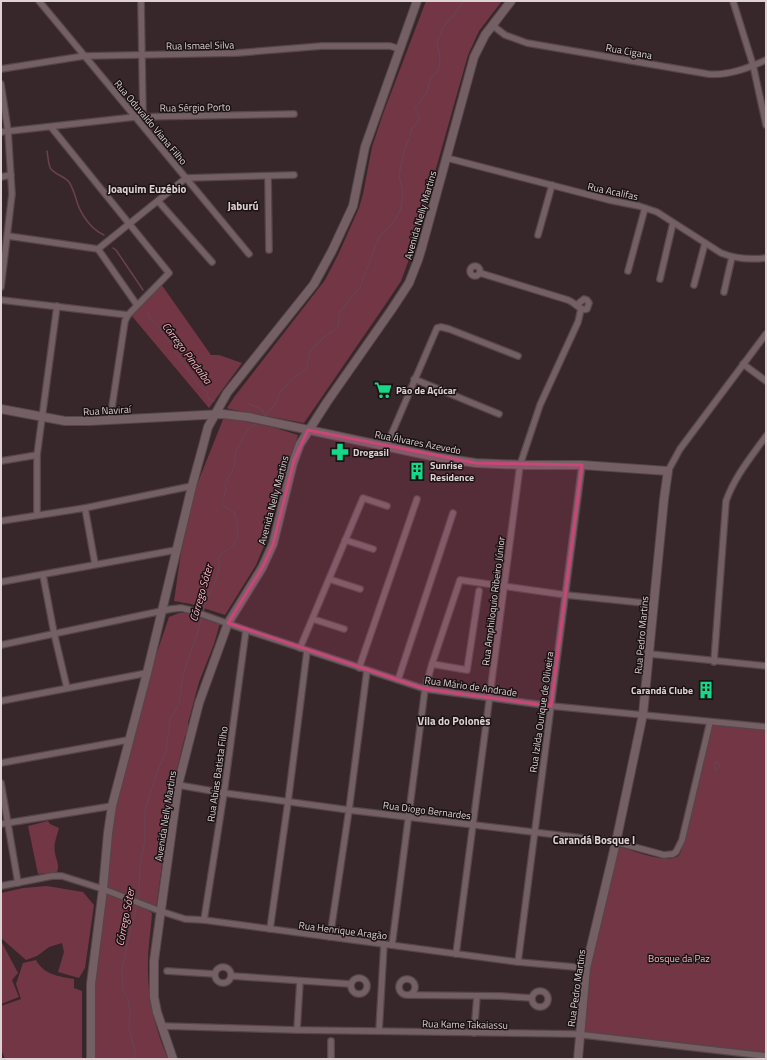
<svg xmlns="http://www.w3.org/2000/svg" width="767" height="1060" viewBox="0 0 767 1060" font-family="'Titillium Web',sans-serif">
<rect width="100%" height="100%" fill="#38272a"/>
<g fill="#723645">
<path d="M426,1H502L479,31L468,55L415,243L401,281L385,305L304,423L229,409L227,408L235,396L325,280L338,255L359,208L363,194L372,147L383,114Z"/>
<path d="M161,284L211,355H219L242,363L209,408L131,315Z"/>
<path d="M224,417L272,427L298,435L266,541L256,565L225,615L191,604L174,601L181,552L196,487Z"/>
<path d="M179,613H191L220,623L214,644L199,682L188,723V733L185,736L172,790L164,852L165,855L163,856L156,910L145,908L152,913C151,930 148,946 148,963C147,996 155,1029 168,1059H93L94,985L114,807L150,673L169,617Z"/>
<path d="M710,725L766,730V1055L584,1035L588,971L616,845C628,849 668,865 678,856C682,853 682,846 684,841Z"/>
<path d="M48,821L50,824L59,828C57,836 53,844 55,853C56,860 60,865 57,872L38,874L28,826Z"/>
<path d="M47,886L83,892L94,905L85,968L79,978L58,972L64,952L62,943L49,947L37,956L26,960L1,938V893L23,888Z"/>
<path d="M1,941L18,973L12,980L19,997L1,1004Z"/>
<path d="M36,960C44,975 58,976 74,979V988L82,991V1059H5L1,1049V1006L21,999L16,984L23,963Z"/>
</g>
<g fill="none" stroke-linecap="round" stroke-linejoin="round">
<g stroke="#6b4050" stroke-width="1.5">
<path d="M47,151C48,156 48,165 51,169C56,175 64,176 69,182C73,188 75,195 77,202C81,215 92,230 104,235"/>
<path d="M113,248L116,250L143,290"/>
<path d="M148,312L150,318L158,325L162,333L173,345L176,354L186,366L199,386L207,392L208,398L214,401"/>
<path d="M247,403L263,410L265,416"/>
<path d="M263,418L275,405L280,392L291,380L307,368L309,353L322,339L338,327L340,312L360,287L379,237L392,224L401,209L403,191L399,175L405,148L410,137L411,130L419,120V116L415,109L427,92L430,79L439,69L440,56L437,43L443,27L454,15L463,1"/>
<path d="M716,761L720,765L716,771L715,765Z"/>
<path d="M135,1059V1052L129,1027L130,1013L128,998L123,989L122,969L130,931L134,918L139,894L140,863L145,841V811L155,778L166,751L170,720L179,704L183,674L199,629L206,600L214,585L219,568L218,559L221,554L234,545L238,537L237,524L235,513L224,506L222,502L226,491L225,484L234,468L236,451L248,429L257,423"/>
</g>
<g stroke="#544649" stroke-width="8">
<g id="street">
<path d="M39,1L249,254"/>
<path d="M141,1L143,117"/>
<path d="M733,1L753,65L766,125"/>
<path d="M492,25L505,35L527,43L708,74C728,76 748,68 766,60"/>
<path d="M1,69L84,56L237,53L322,46H390L400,49"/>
<path d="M1,84L8,131L12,194L1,287"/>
<path d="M51,127L169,273L128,315L125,321L110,420"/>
<path d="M1,132L135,117L294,114"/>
<path d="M447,158L609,200L639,206L657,212L721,253C736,259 750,260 766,258"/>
<path d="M268,176L269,250"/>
<path d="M1,177L11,175"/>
<path d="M158,201L212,262"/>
<path d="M538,235L552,185"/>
<path d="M8,236L98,249"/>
<path d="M98,249L186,178L294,175"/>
<path d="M98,249L137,305"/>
<circle cx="475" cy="271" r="5"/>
<path d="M628,271L645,208"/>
<path d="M480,273L568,300C576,303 581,312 587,309L589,303L587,300L584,299L579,303L578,306"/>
<path d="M660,279L673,223"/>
<path d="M694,285L705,243"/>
<path d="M724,292L732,257"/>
<path d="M1,300L128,315"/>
<path d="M743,364L766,381"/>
<path d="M414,379L499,414"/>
<path d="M386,447L437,328L441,327L449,329L518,356"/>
<path d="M1,461L37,455"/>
<path d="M668,471L680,449L766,334"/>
<path d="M85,508L95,564"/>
<path d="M37,515V455L57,306"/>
<path d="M1,521L85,508L192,486"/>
<path d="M345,540L373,549"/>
<path d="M43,575L54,633L67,688"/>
<path d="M329,579L360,589"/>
<path d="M1,582L176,550"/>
<path d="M313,619L344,629"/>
<path d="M1,645L171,609L181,608L190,610L246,630L425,689L551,706L766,727"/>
<path d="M300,648L363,498L387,506"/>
<path d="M650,654L766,666"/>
<path d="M714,662L726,501C735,476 751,457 766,436"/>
<path d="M432,664L467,670L479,591"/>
<path d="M359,668L417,499"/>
<path d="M398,680L453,513"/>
<path d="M1,701L147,673"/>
<path d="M1,763L128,740"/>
<path d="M1,783L18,883"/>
<path d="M178,785L224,793L349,810L616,842L664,855L673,854L676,852L682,840L710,722"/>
<path d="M1,824L112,806"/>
<path d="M1,886L52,876H62L103,889L160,911L185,919L204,920L518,962L586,968"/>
<path d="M204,920L224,793L246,630"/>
<path d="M270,929L288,802L307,651"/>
<path d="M330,937L349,810L367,670"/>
<path d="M392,945L425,689L432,664L460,580L566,595L654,604"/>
<path d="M456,954L520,465L540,405L578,322L581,309"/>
<path d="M518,962L582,465"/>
<circle cx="223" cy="975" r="8"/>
<path d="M167,971L215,974"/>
<path d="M232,976L350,984"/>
<circle cx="359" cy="986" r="8"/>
<circle cx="407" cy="987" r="8"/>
<circle cx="540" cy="999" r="8"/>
<path d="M409,995L500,996L532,998"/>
<path d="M162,1026L297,1030L575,1034L766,1056"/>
<path d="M297,1030L300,981"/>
<path d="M379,1031L384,944"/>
<path d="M474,1033L477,996"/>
<path d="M331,1059V1041"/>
</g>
</g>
<g stroke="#544649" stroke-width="10">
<g id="secondary">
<path d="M1,409L65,421H90L223,414L248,417L436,457L476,463L525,465H582L668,471L664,499L643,714L616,842L586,968L578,1059"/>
<path d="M91,1059V984L103,889L108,833L112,806L147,673L192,486L203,446L208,427L227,393L314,284L332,251L353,206L365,147L417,1"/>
<path d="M173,1059L157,1012L154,997V961L178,785L199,703L228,623L262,568L273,544L293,463L300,444L327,402L392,309L409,283L418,260L422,247L474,57L485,35L511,1"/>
</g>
</g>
<use href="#street" stroke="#746064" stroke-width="5.5"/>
<use href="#secondary" stroke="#746064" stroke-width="8"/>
</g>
<path fill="#c94679" fill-opacity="0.2" stroke="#c94679" stroke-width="3" stroke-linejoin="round" d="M308,430L476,463L582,465L551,706L425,689L228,623L262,568L273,544L294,460Z"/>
<defs>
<g id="supermarket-bare" transform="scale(1.38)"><path d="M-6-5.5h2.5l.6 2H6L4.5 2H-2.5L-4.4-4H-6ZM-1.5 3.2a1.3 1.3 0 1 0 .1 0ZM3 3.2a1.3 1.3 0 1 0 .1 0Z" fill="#15d989" stroke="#1a1214" stroke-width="2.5" paint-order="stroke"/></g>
<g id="pharmacy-bare" transform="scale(1.38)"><path d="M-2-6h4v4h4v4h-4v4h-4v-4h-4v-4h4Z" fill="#15d989" stroke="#1a1214" stroke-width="2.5" paint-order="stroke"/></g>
<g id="building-bare" transform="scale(1.38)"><path d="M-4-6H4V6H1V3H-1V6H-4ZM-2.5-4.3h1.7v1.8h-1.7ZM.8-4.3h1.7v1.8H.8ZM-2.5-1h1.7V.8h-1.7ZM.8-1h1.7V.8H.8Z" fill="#15d989" stroke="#1a1214" stroke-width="2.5" paint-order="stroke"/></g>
</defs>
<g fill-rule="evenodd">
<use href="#supermarket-bare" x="383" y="390"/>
<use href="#pharmacy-bare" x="340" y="452"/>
<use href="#building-bare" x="417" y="471"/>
<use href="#building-bare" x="706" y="690"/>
</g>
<g text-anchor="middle" stroke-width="3" stroke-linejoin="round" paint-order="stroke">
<g font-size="10" fill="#ded2d4" stroke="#1a1214">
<text transform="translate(200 45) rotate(-1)" y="4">Rua Ismael Silva</text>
<text transform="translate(629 51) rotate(10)" y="4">Rua Cigana</text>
<text transform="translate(195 107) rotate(-1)" y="4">Rua Sérgio Porto</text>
<text transform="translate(151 122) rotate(50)" y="4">Rua Oduvaldo Viana Filho</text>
<text transform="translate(613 191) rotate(12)" y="4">Rua Acalifas</text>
<text transform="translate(420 215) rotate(-74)" y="4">Avenida Nelly Martins</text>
<text transform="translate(107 410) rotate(-3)" y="4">Rua Naviraí</text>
<text transform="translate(418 442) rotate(11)" y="4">Rua Álvares Azevedo</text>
<text transform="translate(273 500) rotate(-75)" y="4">Avenida Nelly Martins</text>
<text transform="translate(493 601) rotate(-83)" y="4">Rua Amphiloquio Ribeiro Júnior</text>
<text transform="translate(641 635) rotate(-85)" y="4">Rua Pedro Martins</text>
<text transform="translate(471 686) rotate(8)" y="4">Rua Mário de Andrade</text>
<text transform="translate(541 712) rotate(-82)" y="4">Rua Izilda Ourique de Oliveira</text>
<text transform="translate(217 774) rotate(-82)" y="4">Rua Abias Batista Filho</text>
<text transform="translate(427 810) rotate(7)" y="4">Rua Diogo Bernardes</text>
<text transform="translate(165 816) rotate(-81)" y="4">Avenida Nelly Martins</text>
<text transform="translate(343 930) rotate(7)" y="4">Rua Henrique Aragão</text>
<text transform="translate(576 988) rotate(-82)" y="4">Rua Pedro Martins</text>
<text transform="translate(465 1024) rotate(1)" y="4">Rua Kame Takaiassu</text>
</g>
<g font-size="10" font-weight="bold" fill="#ded2d4" stroke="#1a1214" text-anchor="start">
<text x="396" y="394">Pão de Açúcar</text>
<text x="353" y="456">Drogasil</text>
<text x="430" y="469">Sunrise<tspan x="430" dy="12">Residence</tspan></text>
<text x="693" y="694" text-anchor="end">Carandá Clube</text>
</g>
<g font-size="10" fill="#f8b2c1" stroke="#1a1214">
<text x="679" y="962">Bosque da Paz</text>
</g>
<g font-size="11" font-weight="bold" fill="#ded2d4" stroke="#1a1214">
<text x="147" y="193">Joaquim Euzébio</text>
<text x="243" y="210">Jaburú</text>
<text x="454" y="725">Vila do Polonês</text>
<text x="594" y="844">Carandá Bosque I</text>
</g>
<g font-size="11" font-style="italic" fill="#fbb5c4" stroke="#1a1214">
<text transform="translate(187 353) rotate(53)" y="4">Córrego Pindaíba</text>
<text transform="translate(201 593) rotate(-74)" y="4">Córrego Sóter</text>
<text transform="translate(125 917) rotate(-79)" y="4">Córrego Sóter</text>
</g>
</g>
<rect width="767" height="1060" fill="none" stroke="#ded2d4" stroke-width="4"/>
</svg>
